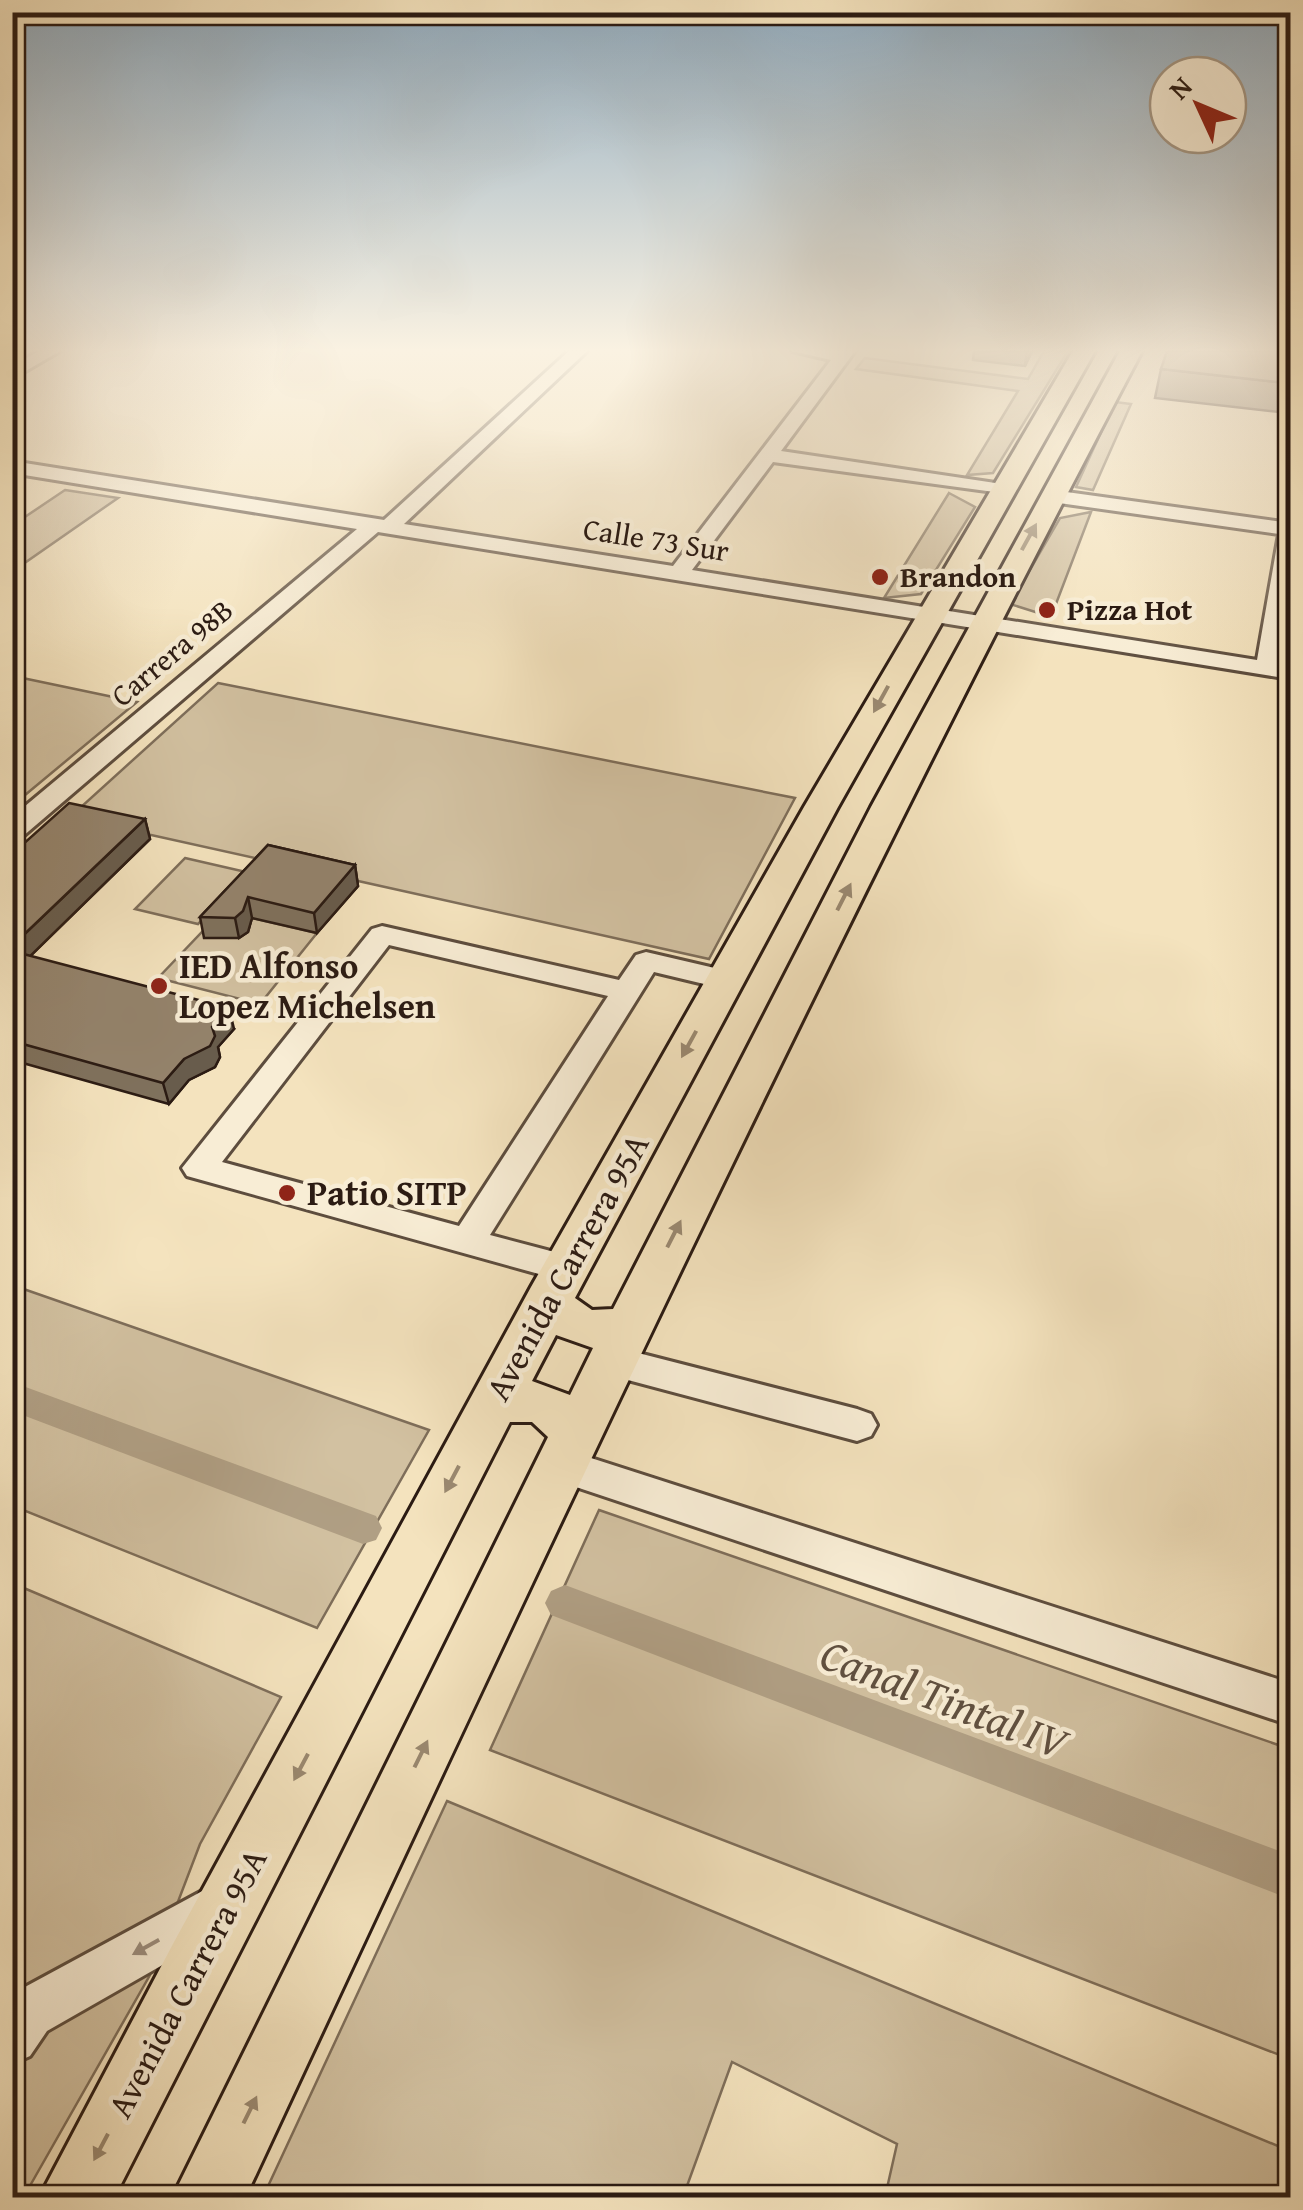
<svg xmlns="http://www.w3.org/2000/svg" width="1303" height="2210" viewBox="0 0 1303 2210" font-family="'Gentium Book Plus',serif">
<rect width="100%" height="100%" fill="#f4e3be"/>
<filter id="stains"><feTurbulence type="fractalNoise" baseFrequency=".002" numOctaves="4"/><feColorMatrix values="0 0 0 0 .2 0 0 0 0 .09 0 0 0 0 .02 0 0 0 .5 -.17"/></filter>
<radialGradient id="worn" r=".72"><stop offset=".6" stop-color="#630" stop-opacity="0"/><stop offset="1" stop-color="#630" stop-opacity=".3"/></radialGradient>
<g fill="#d2c1a1" stroke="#7e6e5a" stroke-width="2.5">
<path d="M1044,351H1068L993,473L967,475L1018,391L856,369L865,358L1028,379Z"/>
<path d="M1115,402L1131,404L1093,490L1076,487Z"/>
<path d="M65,490L118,498L13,571V525Z"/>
<path d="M949,493L975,507L921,594L884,598Z"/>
<path d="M1091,512L1051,617L1010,604L1060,518Z"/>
<path d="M13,676L137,702L13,805L12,804Z"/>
<path d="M218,683L795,798L709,959L70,817Z"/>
<path d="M185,858L246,872L198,924L135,909Z"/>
<path d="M222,911L317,933L260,1004L158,978Z"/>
<path d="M12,1285L429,1430L317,1628L13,1506Z"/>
<path d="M599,1510L1290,1749V2059L490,1750Z"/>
<path d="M12,1583L281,1697L200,1844L150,1975L23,2198L12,2197Z"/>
<path d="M447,1801L1290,2151V2197H885L897,2144L732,2062L683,2197H263Z"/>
</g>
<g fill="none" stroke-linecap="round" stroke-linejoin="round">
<g fill="#b09f84" fill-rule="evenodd">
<path d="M12,1382L376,1516L382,1528L376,1540L363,1544L12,1411Z"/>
<path d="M565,1585L1290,1855V1899L551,1615L545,1603L551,1591Z"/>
</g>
<g stroke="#5d4d3e" stroke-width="6">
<g id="minor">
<path d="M39,351H60L12,379V366Z"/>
<path d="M569,351H587L404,524L673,566L831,360L792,351H855L781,451L1002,484L1009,486V494L773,462L692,570L1257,660L1279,534L1052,502L1042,496L1052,490L1290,523V594L1280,663L1290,665V679L378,532L22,837L12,839V817L357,529L12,473V461L384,520Z"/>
<path d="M382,926L619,980L636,955L646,952L736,973L740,980L736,987L725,989L654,972L490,1235L577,1258L582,1268L577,1278L564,1281L187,1176L182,1168L372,929ZM389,945L608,996L459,1226L222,1162Z"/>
<path d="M611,1346L857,1409L871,1414L877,1425L871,1436L857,1441L598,1372L592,1361L598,1350Z"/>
<path d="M560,1448L1290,1683V1725L546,1477L540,1465L546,1453Z"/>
<path d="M219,1882L236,1889L243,1906L236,1923L47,2031L30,2056L12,2064V1994Z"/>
</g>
</g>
<g stroke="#2b1b13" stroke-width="6">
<path id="major" d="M1073,351H1095L838,807L591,1268L575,1298L592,1310L613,1309L871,807L1120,351H1142C822,957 534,1577 245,2198H172L548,1437L532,1422H510L114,2198H39L174,1942L531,1287L804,807ZM556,1335L593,1348L570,1395L532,1381Z"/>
</g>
<use href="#minor" fill="#f8edd5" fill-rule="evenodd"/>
<use href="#major" fill="#f4e3be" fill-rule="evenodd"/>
</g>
<g fill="#7f715d" stroke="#2b1b13" stroke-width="2.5">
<path d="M974,351H1032L1025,366L973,360Z"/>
<path d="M1161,369L1286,383L1279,412L1155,398Z"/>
<path d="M145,819L150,839L30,956L234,1029L218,1047L220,1057L215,1067L189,1080L169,1104L12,1060V854Z"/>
<path d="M268,845L355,865L358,886L317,933L252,918L248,932L239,938H204L200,917Z"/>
</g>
<g fill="#685c4c" stroke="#2b1b13" stroke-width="2.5">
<path d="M1027,351H1032L1025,366Z"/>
<path d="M145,819L150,839L15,971L12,964V946Z"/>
<path d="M355,865L358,886L317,933L314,913Z"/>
<path d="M248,897L252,918L248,932L239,938L235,918Z"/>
<path d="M229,1008L234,1029L218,1047L220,1057L215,1067L189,1080L169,1104L163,1083Z"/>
</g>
<g fill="#94836c" stroke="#2b1b13" stroke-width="2.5">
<path d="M1167,351H1290V362L1286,383L1161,369Z"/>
<path d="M69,803L145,819L12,946V914L23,904L12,902V854Z"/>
<path d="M268,845L355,865L314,913L248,897L243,911L235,918L200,917Z"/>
<path d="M12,951L229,1008L212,1027L215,1036L210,1046L184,1059L163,1083L12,1041Z"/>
</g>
<defs><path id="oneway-solid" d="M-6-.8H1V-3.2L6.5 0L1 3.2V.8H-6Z" transform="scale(2.5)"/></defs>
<g fill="#9a8971">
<use href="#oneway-solid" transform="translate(1029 537) rotate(-61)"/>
<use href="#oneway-solid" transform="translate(881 699) rotate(119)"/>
<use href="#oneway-solid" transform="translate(844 897) rotate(-63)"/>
<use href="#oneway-solid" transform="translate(689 1044) rotate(119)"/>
<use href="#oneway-solid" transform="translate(674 1234) rotate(-63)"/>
<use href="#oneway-solid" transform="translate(452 1479) rotate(118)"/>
<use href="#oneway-solid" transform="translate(421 1754) rotate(-64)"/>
<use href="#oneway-solid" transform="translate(301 1767) rotate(118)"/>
<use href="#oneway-solid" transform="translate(250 2110) rotate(-64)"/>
<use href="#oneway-solid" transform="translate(101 2147) rotate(118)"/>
</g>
<use fill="#9c8e7e" href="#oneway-solid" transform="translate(146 1947) rotate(151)"/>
<linearGradient id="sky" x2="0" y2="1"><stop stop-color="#91acc0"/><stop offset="0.53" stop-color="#faf2e2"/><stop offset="1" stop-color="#faf2e2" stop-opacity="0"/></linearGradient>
<rect width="1303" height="661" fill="url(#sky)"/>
<g fill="#8f2418" stroke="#f8edd5" stroke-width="4">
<circle cx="880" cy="577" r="10"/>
<circle cx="1047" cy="610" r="10"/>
<circle cx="159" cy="986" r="10"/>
<circle cx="287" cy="1193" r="10"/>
</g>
<g text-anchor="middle" stroke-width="9" stroke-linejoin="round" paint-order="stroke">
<g font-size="30" fill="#2b1b13" stroke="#f8edd5">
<text transform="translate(656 540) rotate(9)" y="10">Calle 73 Sur</text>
<text transform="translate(172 653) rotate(-40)" y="10">Carrera 98B</text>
</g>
<g font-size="30" font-weight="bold" fill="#2b1b13" stroke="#f8edd5" text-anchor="start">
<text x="900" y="587">Brandon</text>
<text x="1067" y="620">Pizza Hot</text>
</g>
<g font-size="35" font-weight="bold" fill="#2b1b13" stroke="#f8edd5" text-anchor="start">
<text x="179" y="978">IED Alfonso<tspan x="179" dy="40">Lopez Michelsen</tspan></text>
<text x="307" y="1205">Patio SITP</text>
</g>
<g font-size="35" fill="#2b1b13" stroke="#f8edd5">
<text transform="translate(567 1267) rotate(-61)" y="12">Avenida Carrera 95A</text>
<text transform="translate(187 1983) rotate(-62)" y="12">Avenida Carrera 95A</text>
</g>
<g font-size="45" font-style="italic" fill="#605040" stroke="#f8edd5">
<text transform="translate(944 1698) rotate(21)" y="16">Canal Tintal IV</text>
</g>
</g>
<rect width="1303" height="2210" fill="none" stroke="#f4e3be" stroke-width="50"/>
<rect x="15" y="15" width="1273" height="2180" fill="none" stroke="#2b1b13" stroke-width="5"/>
<rect x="25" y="25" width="1253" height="2160" fill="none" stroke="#2b1b13" stroke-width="2.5"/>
<g transform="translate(1198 105) rotate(314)"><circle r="48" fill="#f8edd5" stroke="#a69987" stroke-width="2.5"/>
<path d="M0-8L18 38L0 25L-18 38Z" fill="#8f2418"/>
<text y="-15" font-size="28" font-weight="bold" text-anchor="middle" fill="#2b1b13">N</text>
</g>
<rect width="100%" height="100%" filter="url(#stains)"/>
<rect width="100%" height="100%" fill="url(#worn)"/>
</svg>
